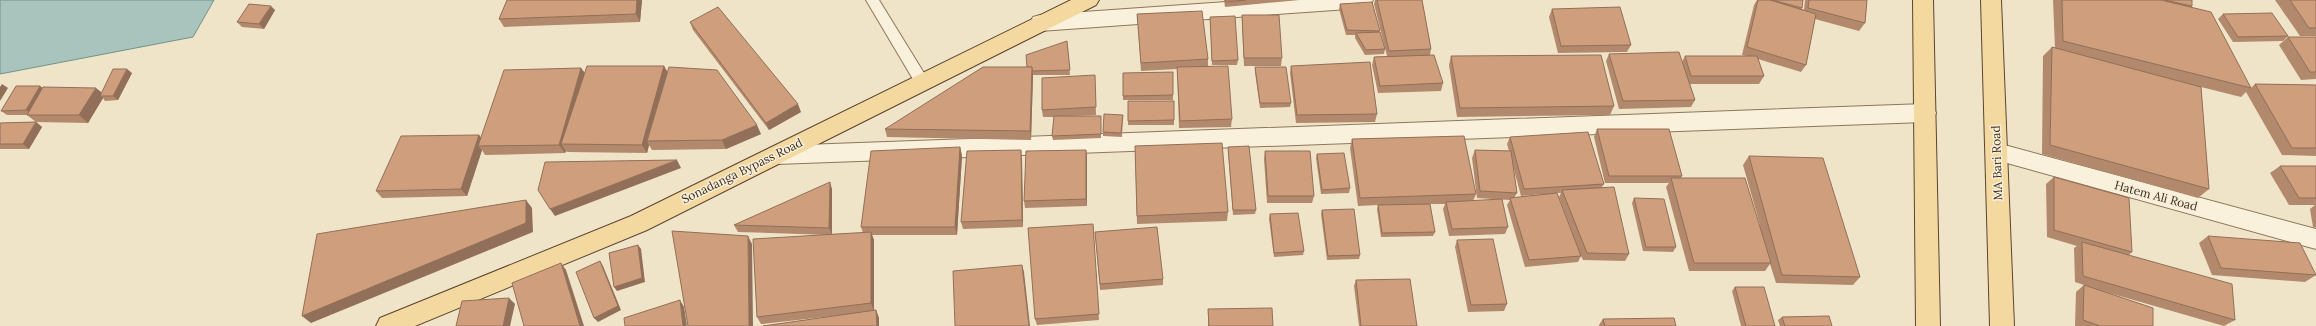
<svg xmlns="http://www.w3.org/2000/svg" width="2316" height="326" viewBox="0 0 2316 326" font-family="Lora,serif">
<rect width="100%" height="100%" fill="#f0e4c8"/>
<path fill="#a9c4bc" stroke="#6f938a" d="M0,0H214L193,37L0,74Z"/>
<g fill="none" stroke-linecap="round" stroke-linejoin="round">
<g stroke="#8d765c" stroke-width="2">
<path id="service" d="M866,0H879L927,78L929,82L927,86H917Z"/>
</g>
<g stroke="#8d765c" stroke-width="2">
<g id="minor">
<path d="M1255,0H1373L1370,5L1363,8L1040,31L1033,29L1030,23L1033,17L1040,15Z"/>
<path d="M1925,104L1933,107L1936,113L1933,119L1925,122L776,164L768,161L765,155L768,149L776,146Z"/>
<path d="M1997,143L2316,229V249L1989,158L1986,152L1989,146Z"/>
</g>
</g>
<g stroke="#5b4430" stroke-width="2">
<g id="primary">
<path d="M1071,0H1099L1096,5L647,230L415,326H376L380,318L631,216Z"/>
<path d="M1913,0H1933L1940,326H1916Z"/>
<path d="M1981,0H2001L2014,326H1990Z"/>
</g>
</g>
<use href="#service" fill="#faf1dc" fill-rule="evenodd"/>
<use href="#minor" fill="#faf1dc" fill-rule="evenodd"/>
<use href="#primary" fill="#f3d9a0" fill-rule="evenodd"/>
</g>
<g fill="#b2896c" fill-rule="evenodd">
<path d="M507,0H642L640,22L504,27L499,19Z"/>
<path d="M1224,0H1300L1225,7Z"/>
<path d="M1375,0H1422L1431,49L1430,55L1443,83L1441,91L1378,93L1372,65L1374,57L1387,56L1374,4Z"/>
<path d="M1757,0H1803L1802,8V9L1804,10L1805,0H1867L1865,23L1859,31L1815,19L1806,65L1801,72L1758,59L1764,76L1759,84H1690L1695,100L1691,107L1619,109L1606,61L1609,54L1682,62L1685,56H1747L1742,55L1754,5Z"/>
<path d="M2053,0H2192V7L2251,88L2255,84L2316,85V156L2282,155L2246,92L2241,97L2201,87L2209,189L2198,198L2042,154L2043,56L2052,47L2055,48Z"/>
<path d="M2275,0H2316V36H2300Z"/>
<path d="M1340,4L1380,31L1379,32L1385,49L1384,54L1365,55L1355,38V35H1346L1339,9Z"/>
<path d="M1552,9L1631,45L1627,52L1558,53L1549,17Z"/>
<path d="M275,10L264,29L242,27L237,22Z"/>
<path d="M1137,14L1208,59V66L1232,119L1231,127L1179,128L1177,69L1141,71Z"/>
<path d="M2223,14L2288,36L2283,41L2233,42L2218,19Z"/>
<path d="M1242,15L1282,58L1281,66H1244L1242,23Z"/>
<path d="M1210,17L1238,60L1237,65H1212Z"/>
<path d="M690,22L801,112L769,130L693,30Z"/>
<path d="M2288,37H2316V79L2301,80L2279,45Z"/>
<path d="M1067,41L1070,75H1033L1031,140L887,137L885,129L1027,67Z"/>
<path d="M1451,56L1614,106L1610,115L1457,117L1449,65Z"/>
<path d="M664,66L668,73L761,134L726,149L652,150L649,145L647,153L567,152L566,151L565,153L485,155L482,150L467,196L382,198L376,191L479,135L481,138L581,68L585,73Z"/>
<path d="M1291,66L1377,114L1375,122L1296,123L1290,73Z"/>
<path d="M1255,67L1291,103L1290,107L1260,108L1255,72Z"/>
<path d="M1173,72V100H1123V73Z"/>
<path d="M132,73L118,100L105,101L103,98L88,123L36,122L27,115H7L1,111L40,86L43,88L102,93Z"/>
<path d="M1095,83L1096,115L1070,116H1101V138L1053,140L1052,136L1054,117H1043L1042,110Z"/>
<rect x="1128" y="101" width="46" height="24"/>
<path d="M1123,115L1122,137L1103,136V132Z"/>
<path d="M36,122L42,127L29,149H0V123Z"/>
<path d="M1597,129L1682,176L1681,178L1760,225L1743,165L1749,156L1860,277L1853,285L1776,283L1770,264L1765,271H1689L1666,187L1669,183H1605L1594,137Z"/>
<path d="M1510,137L1604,184L1602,187L1629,254L1625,261L1583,260L1581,256L1578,262L1525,267L1507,205L1510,200L1477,198L1472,158L1475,150L1509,151L1507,144ZM1513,166L1521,196L1543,194L1514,198L1517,193ZM1557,193H1561L1559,197L1575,239Z"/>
<path d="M1352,139L1476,194L1473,201L1508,227L1505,234L1449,236L1443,209L1445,204H1430L1435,232L1433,236L1381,237L1377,209L1378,205L1358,206L1350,148Z"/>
<path d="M1135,146L1228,212L1227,221L1137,224Z"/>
<path d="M960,147L962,156L957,235H872L874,240V310H876L879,318V326H763L842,315L761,324L757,317L829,235L738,232L734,225L832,189V234L863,233L861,227Z"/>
<path d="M1228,147L1256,210L1255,214L1233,215L1228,151Z"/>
<path d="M1086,150L1087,157V206L1025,208L1024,201Z"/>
<path d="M1265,151L1314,196L1312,203H1267L1264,159Z"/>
<path d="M1317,154L1350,188L1349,193L1321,194L1316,158Z"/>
<path d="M1022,158L1023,227L963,229L961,222Z"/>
<path d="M2280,166H2316V228L2313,227L2310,209L2315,205H2289L2270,173Z"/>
<path d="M2054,177L2132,252L2129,255L2235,320L2224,326L2085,286L2153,326H2075L2076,292L2084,285L2075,282L2074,248L2077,246L2047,237L2046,184Z"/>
<path d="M1634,198L1676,247L1673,252L1643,251L1632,203Z"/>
<path d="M1322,210L1360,255L1359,259L1327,260L1321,214Z"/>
<path d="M1270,214L1304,251L1303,255L1274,257L1269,219Z"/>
<path d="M1093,224L1099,320L1037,325L1035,319Z"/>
<path d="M1095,232L1163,279V285L1100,290Z"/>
<path d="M2208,236L2316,275L2305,282L2212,275L2199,243Z"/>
<path d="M1457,240L1507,304L1504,311L1468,312L1455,247Z"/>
<path d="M1356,280L1417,326H1359L1354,286Z"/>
<path d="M1735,287L1775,326H1741L1732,291Z"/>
<path d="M1208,309L1273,326H1208Z"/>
<path d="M1782,317L1832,326H1780L1778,320Z"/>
<path d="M1603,319L1676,326H1599V325Z"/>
</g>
<g fill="#916f58">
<path d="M637,0H642L640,22L636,14Z"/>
<path d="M271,6L275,10L264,29L259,24Z"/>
<path d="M664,66L669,75L647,141L649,145L647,153L642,145Z"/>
<path d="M1032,67L1033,76L1031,140L1030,131Z"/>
<path d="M581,68L587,77L561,144L566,151L565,153L559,145Z"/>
<path d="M127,69L132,73L118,100L113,96Z"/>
<path d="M2,84L8,88L0,101V87Z"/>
<path d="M40,86L45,90L32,114L26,110Z"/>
<path d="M96,88L105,95L100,96L103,98L88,123L79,115Z"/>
<path d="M798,104L801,112L769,130L766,123Z"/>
<path d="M36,122L42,127L29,149L23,144Z"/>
<path d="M757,125L761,134L726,149L722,140Z"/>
<path d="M479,135L484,142L478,146L482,150L467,196L461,189Z"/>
<path d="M960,147L962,156L957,235L955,227Z"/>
<path d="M1021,150L1022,158L1023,227L1022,220Z"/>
<path d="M1086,150L1087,157V206L1086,199Z"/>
<path d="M677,160L681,168L555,216L550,209Z"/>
<path d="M830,182L832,189V235L829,228Z"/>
<path d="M526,200L532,208L533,232L311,323L302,316Z"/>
<path d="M871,232L874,240V311L871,303Z"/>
<path d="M748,236L752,244L753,326H749Z"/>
<path d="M638,245L641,249L645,282L617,291L614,287Z"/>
<path d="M600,261L603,266L621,310L598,322L594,318Z"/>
<path d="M561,263L566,270L584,326H580Z"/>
<path d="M1022,265L1024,272L1030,326H1029Z"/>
<path d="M509,298L515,304L510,326H503Z"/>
<path d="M680,300L684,307L687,326H683Z"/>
<path d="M876,310L879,318V326H877Z"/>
</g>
<g fill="#cf9f7d" stroke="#916f58">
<path d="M507,0H637L636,14L499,19Z"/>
<path d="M1225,0H1246L1226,2Z"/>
<path d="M1377,0H1422L1431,49L1389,51Z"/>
<path d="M1758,0H1770L1816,14L1806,65L1747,47Z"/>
<path d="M1772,0H1803L1802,8Z"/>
<path d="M1809,0H1867L1865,23L1808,8Z"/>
<path d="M2062,0H2161L2211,12L2251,88L2063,41Z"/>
<path d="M2165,0H2192V6Z"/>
<path d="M2290,0H2316V28H2309Z"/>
<path d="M1372,2L1380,31L1347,30L1340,4Z"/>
<path d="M249,4L271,6L259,24L237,22Z"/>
<path d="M718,7L798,104L766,123L690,22Z"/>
<path d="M1620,7L1631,45L1561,46L1552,9Z"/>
<path d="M1202,11L1208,59L1141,63L1137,14Z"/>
<path d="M2272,13L2288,36L2238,37L2223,14Z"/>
<path d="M1242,15H1279L1282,58H1244Z"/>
<path d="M1235,16L1238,60L1212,61L1210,17Z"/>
<path d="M1380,32L1385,49L1366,50L1356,33Z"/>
<path d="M2288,37H2316V72H2310Z"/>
<path d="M1067,41L1070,70L1032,71V67H1027L1026,55Z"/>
<path d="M2052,47L2201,87L2209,189L2050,145Z"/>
<path d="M1679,52L1695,100L1623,101L1609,54Z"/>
<path d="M1434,55L1443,83L1380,86L1374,57Z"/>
<path d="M1601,55L1614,106L1460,108L1451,56Z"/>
<path d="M1685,56H1757L1764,76H1691Z"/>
<path d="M1370,62L1377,114L1297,115L1291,66Z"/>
<path d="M587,66H664L642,145L561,144Z"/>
<path d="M1228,66L1232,119L1180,121L1177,67Z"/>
<path d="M669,67L717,70L757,125L722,140L647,141Z"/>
<path d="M983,67H1032L1030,131L885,129Z"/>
<path d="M1255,67H1286L1291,103H1260Z"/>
<path d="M581,68L559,145L478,146L504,70Z"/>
<path d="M113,69H127L113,96H100Z"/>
<path d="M1173,72V95L1123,96V73Z"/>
<path d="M1095,75L1096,107L1042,110V78Z"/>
<path d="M2255,84L2316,85V148H2292Z"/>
<path d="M16,86H40L26,110L1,111Z"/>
<path d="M43,87L96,88L79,115H27Z"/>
<path d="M1128,101H1174V120L1128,121Z"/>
<path d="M1104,114L1123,115L1121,133L1103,132Z"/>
<path d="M1054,116H1101V134L1052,136Z"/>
<path d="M36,122L23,144H0V123Z"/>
<path d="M1597,129H1669L1682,176H1609Z"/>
<path d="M1588,132L1604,184L1524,189L1510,137Z"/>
<path d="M479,135L461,189L376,191L401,136Z"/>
<path d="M1464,136L1476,194L1360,198L1352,139Z"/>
<path d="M1222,143L1228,212L1137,216L1135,146Z"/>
<path d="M1249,146L1256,210H1233L1228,147Z"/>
<path d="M960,147L955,227H861L871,151Z"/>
<path d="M1021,150L1022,220L961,222L967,151Z"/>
<path d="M1086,150V199L1024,201L1026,151Z"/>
<path d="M1475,150L1511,151L1517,193L1480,191Z"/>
<path d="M1265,151H1310L1314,196H1268Z"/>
<path d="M1344,153L1350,188L1322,190L1317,154Z"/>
<path d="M1749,156L1823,158L1860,277L1782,275Z"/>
<path d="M677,160L550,209L538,190L545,162Z"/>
<path d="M2280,166H2316V198H2299Z"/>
<path d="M2054,177L2129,198L2132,252L2054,230Z"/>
<path d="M1671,178H1745L1771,263H1694Z"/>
<path d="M830,182L829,228L734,225Z"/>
<path d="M1614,187L1629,254L1587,253L1562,190Z"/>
<path d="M1557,193L1581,256L1529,260L1510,198Z"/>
<path d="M1634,198L1664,199L1676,247H1646Z"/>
<path d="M1502,199L1508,227L1452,229L1446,202Z"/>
<path d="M526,200V223L302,316L317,234Z"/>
<path d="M1430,204L1435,232L1382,233L1378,205Z"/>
<path d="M1354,209L1360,255L1328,256L1322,210Z"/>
<path d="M1298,213L1304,251L1274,253L1270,214Z"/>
<path d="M1093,224L1099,314L1035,319L1028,228Z"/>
<path d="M1157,227L1163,279L1100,284L1095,232Z"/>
<path d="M672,231L748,236L749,326H688Z"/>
<path d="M871,232V303L757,317L753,239Z"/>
<path d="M2208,236L2300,243L2316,275L2221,268Z"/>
<path d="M1493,239L1507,304L1471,305L1457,240Z"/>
<path d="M2082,242L2232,284L2235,320L2083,276Z"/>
<path d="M638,245L642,278L614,287L609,253Z"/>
<path d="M600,261L618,306L594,318L576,272Z"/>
<path d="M561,263L580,326H524L512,283Z"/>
<path d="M1022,265L1029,326H955L953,271Z"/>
<path d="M1410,279L1417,326H1361L1356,280Z"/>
<path d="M2084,285L2153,308V326H2100L2083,320Z"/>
<path d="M1735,287H1764L1775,326H1746Z"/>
<path d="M509,298L503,326H456L462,301Z"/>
<path d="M680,300L683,326H625L624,318Z"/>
<path d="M1272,308L1273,326H1209L1208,309Z"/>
<path d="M876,310L877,326H763Z"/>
<path d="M1829,316L1832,326H1785L1782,317Z"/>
<path d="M1674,318L1676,326H1605L1603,319Z"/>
</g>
<g text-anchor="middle" stroke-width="3" stroke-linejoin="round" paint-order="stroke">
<g font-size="12" fill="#3d2e20" stroke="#f7eed8">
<text transform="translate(1997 163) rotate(-92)" y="4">MA Bari Road</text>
<text transform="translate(742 171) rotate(-26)" y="4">Sonadanga Bypass Road</text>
<text transform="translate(2156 196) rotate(15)" y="4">Hatem Ali Road</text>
</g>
</g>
</svg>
